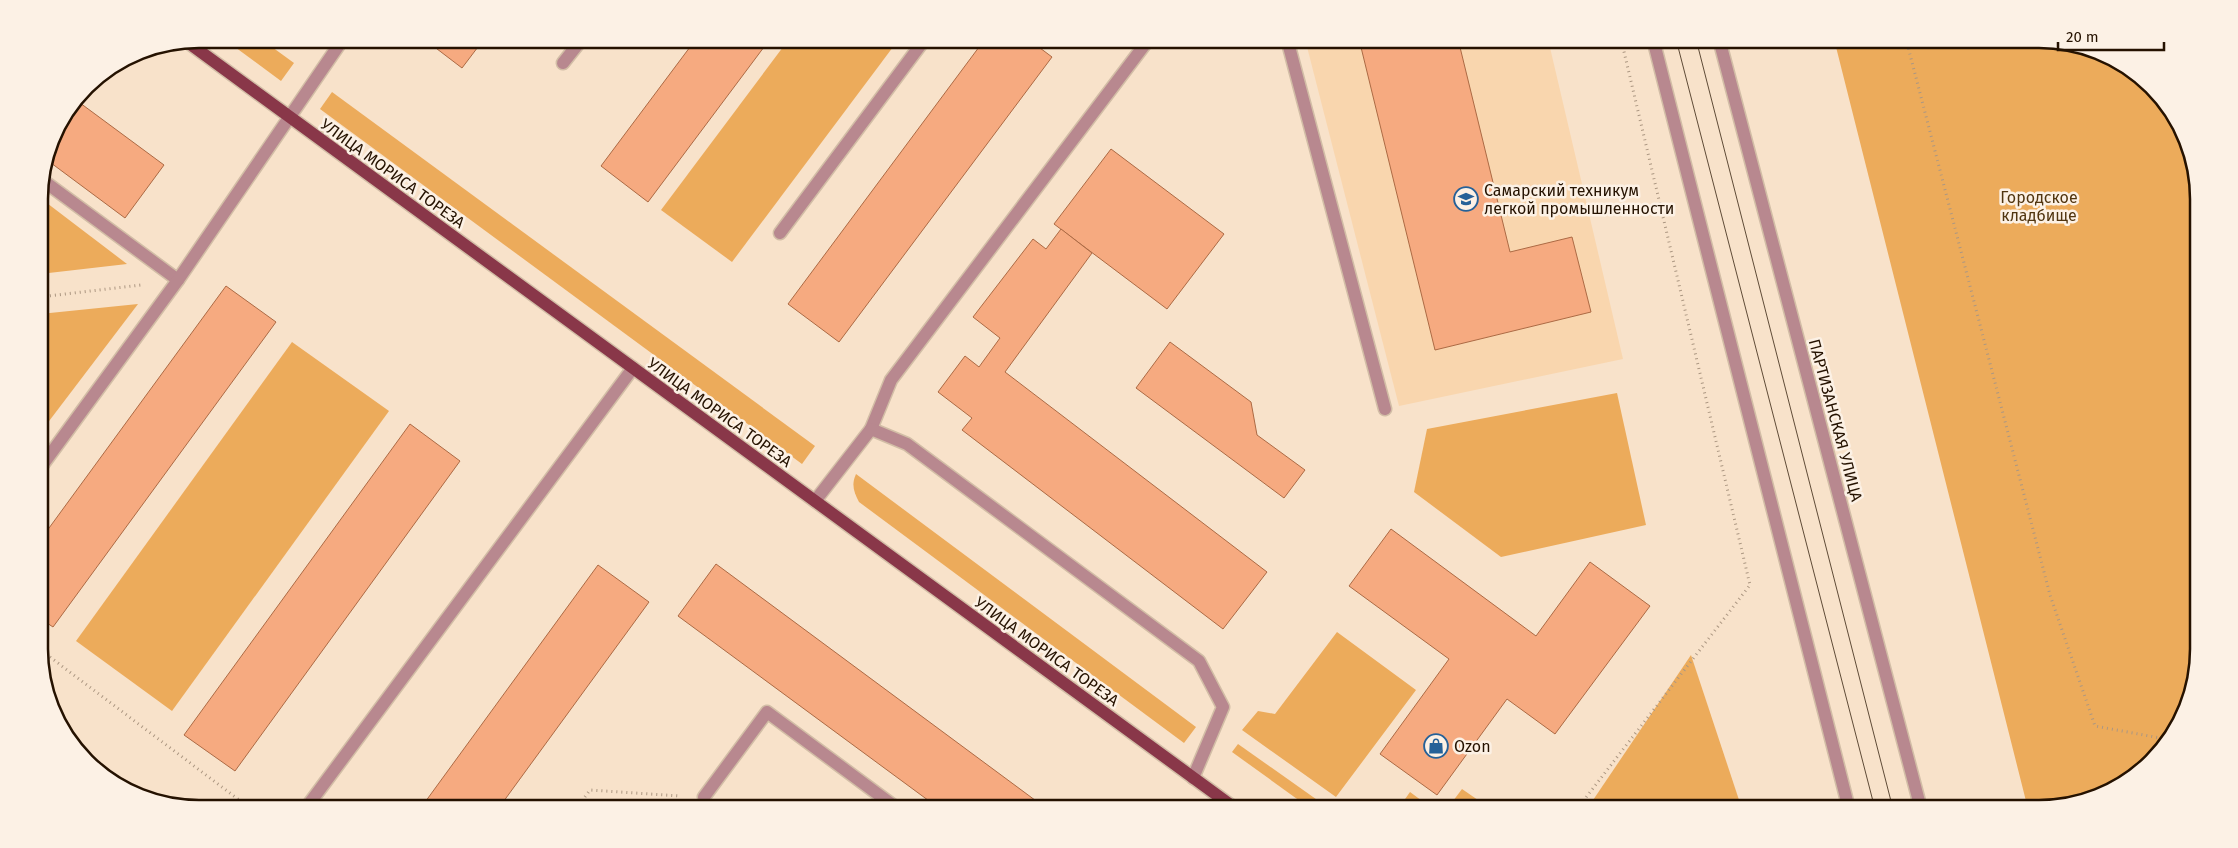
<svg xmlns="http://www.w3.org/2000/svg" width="2238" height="848" viewBox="0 0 2238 848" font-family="'Fira Sans',sans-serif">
<rect width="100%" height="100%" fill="#f8e2ca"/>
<path fill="#f9d6ae" d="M1305,39H1548L1623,359L1399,406Z"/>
<g fill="#ecab5b">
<path d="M224,39H261L294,63L281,81Z"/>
<path d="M789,39H899L732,262L661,210Z"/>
<path d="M1834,39H2040L2091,47L2160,93L2187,137L2198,177L2199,650C2197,666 2196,687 2190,703C2161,772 2102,809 2028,809Z"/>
<path d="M332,92L815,446L802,464L320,109Z"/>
<path d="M39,197L127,264L40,274Z"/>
<path d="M138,304L40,433V314Z"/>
<path d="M292,342L389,411L172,711L76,641Z"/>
<path d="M1617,393L1646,525L1501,557L1414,492L1427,429Z"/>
<path d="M856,474L1196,727L1184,743L859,502C854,492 851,485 856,474Z"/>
<path d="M1337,632L1416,690L1336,797L1242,730L1258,711L1275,714Z"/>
<path d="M1691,655L1742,809H1587Z"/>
<path d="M1238,744L1330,809H1311L1232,752Z"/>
<path d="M1462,789L1491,809H1447Z"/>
<path d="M1410,792L1433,809H1398Z"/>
</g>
<g fill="#f6aa80" stroke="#ac6a44">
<path d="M424,39H484L462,68Z"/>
<path d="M696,39H770L648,202L601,166Z"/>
<path d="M985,39H1028L1052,57L839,342L788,304Z"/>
<path d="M1090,39H1110L1102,48Z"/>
<path d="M1359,39H1458L1510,252L1572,237L1591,312L1435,350Z"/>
<path d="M76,100L164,165L125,218L47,160L55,128Z"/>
<path d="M1111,149L1224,234L1167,309L1054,224Z"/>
<path d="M1061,229L1092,253L1005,372L1267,572L1223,629L962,430L972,418L938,392L965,356L979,367L1000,338L973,317L1033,239L1046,249Z"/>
<path d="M226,286L276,322L53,627L41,619V539Z"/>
<path d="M1170,342L1251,402L1257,435L1305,470L1284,498L1136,388Z"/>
<path d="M410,424L460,461L235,771L184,735Z"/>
<path d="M1391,529L1536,636L1590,562L1650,606L1555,734L1507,699L1437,795L1380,754L1449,659L1349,586Z"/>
<path d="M716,564L1047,809H940L678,616Z"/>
<path d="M598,565L649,602L498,809H420Z"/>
</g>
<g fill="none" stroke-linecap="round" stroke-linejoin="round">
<g stroke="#d2bda6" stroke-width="15">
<g id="minor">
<path d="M1287,39L1385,409"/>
<path d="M1653,39L1849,809"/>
<path d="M1719,39L1921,809"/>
<path d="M563,63L582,39"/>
<path d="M41,179L178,280"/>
<path d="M780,233L925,39"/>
<path d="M871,429L891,380L1149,39"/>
<path d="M41,467L178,280L343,39"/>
<path d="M815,501L871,429L907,444L1199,661L1223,707L1193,778"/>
<path d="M704,797L767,712L898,809"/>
<path d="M306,808L633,368"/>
</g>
</g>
<g stroke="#d2bda6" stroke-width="15">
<path id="major" d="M186,41L1236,809"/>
</g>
<g stroke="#ac9782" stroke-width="3" stroke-dasharray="1 4" stroke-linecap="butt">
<path d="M1594,39L1596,47L1622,43"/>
<path d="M1906,39L2050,595L2095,726L2171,740"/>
<path d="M40,297L141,285"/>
<path d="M42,651L251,809"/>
<path d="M576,809L590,790L680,796"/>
<path d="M1577,809L1750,585L1621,39"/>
</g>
<use href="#minor" stroke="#b8888f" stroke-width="12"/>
<use href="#major" stroke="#893749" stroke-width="12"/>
<g stroke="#5f4b37" stroke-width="1">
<path d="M1676,39L1875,809"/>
<path d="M1696,39L1893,809"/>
</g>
</g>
<defs>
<g id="university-ring" transform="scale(1.25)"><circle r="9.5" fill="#fcf1e5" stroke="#256198" stroke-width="1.5"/><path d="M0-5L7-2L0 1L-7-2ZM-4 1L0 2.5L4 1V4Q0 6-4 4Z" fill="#256198"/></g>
<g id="shop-ring" transform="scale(1.25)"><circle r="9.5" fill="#fcf1e5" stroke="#256198" stroke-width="1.5"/><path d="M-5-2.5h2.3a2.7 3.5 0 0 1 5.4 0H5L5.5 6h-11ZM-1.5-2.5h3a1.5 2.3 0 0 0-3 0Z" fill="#256198"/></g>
</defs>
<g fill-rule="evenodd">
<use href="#university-ring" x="1466" y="199"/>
<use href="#shop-ring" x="1436" y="746"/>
</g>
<g text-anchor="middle" stroke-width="5" stroke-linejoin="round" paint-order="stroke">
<g font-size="16" fill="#251200" stroke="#fcf1e5">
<text transform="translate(393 173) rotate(36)" y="6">УЛИЦА МОРИСА ТОРЕЗА</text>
<text transform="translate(720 412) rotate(36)" y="6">УЛИЦА МОРИСА ТОРЕЗА</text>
<text transform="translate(1836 420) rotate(75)" y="6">ПАРТИЗАНСКАЯ УЛИЦА</text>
<text transform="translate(1047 651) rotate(36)" y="6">УЛИЦА МОРИСА ТОРЕЗА</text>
</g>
<g font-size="16" fill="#251200" stroke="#fcf1e5" text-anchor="start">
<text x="1484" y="196">Самарский техникум<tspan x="1484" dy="18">легкой промышленности</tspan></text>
<text x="1454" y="752">Ozon</text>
</g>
<g font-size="16" fill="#51350f" stroke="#fcf1e5">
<text x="2039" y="203">Городское<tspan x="2039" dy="18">кладбище</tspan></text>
</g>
</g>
<path d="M0 0H2238V848H0ZM199 48H2039A151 151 0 0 1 2190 199V649A151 151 0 0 1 2039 800H199A151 151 0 0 1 48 649V199A151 151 0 0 1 199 48Z" fill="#fcf1e5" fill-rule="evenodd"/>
<path fill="none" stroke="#251200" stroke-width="2.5" d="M199 48H2039A151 151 0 0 1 2190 199V649A151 151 0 0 1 2039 800H199A151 151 0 0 1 48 649V199A151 151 0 0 1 199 48Z"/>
<path d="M2058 42v8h106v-8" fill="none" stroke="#251200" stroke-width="2.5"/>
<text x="2066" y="42" font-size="15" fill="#251200" stroke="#fcf1e5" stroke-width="4" paint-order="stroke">20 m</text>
</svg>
